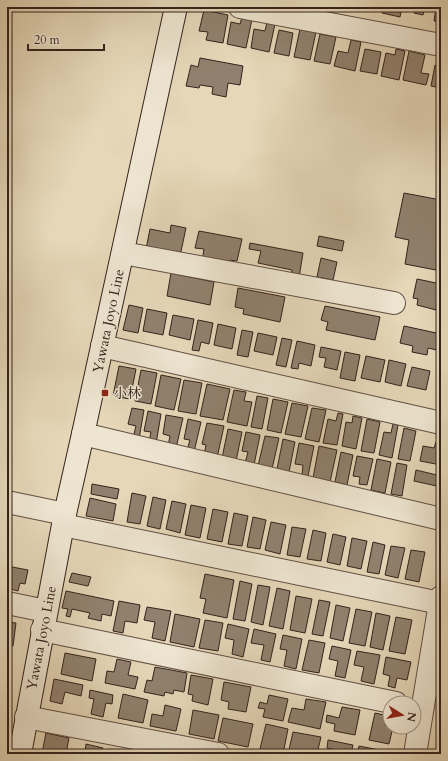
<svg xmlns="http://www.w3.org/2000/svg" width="448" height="761" viewBox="0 0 448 761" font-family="Cardo,'Noto Serif JP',serif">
<rect width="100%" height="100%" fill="#e5d7b8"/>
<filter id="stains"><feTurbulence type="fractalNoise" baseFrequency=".005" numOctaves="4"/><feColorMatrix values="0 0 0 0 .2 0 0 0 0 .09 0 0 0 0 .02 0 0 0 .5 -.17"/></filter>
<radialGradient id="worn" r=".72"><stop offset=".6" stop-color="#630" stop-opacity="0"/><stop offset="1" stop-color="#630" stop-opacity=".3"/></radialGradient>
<g fill="#90816e" stroke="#33231d">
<path d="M384,7H402L400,17L382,13Z"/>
<path d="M408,7H425L423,15L414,13L415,8Z"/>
<path d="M436,7H441V22L434,21Z"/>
<path d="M204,10L228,15L223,43L206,40L208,32L199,31Z"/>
<path d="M242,17L252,19L246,48L227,44L231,22L240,24Z"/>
<path d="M267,22L275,24L269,52L251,48L254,29L265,31Z"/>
<path d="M300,29L316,32L310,60L294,57Z"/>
<path d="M279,30L293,33L289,56L274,53Z"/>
<path d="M320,34L336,37L330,64L314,61Z"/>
<path d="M351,40L361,42L355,71L334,66L338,51L348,53Z"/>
<path d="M365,49L381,52L377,74L360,71Z"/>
<path d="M396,49L405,51L399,80L381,76L386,53L395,55Z"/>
<path d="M409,51L425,55L421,73L429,74L426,85L403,80Z"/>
<path d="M200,58L243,66L240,85L228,83L226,97L212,94L213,87L200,85L199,88L186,86L191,65L198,67Z"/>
<path d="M435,65L441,66V88L431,86Z"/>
<path d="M404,193L441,200V271L405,264L409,240L395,237Z"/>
<path d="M171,225L186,228L180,256L146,249L150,229L170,233Z"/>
<path d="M199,231L242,239L237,261L230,260L229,266L202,261L204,249L195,248Z"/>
<path d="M319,236L344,241L342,251L317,246Z"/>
<path d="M250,243L303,253L299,278L291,276L292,270L258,263L261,251L249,249Z"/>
<path d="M321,258L337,262L333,280L317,277Z"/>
<path d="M171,273L214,282L210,305L167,296Z"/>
<path d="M417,279L441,284V307L438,306L436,310L417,305L418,299L413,298Z"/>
<path d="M238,288L285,297L280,322L243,314L244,309L235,307Z"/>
<path d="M129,305L143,308L138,333L123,330Z"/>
<path d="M325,306L380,317L375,340L326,330L328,322L321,320Z"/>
<path d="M147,309L167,313L163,335L143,331Z"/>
<path d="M173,315L194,319L190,340L169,335Z"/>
<path d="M198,320L213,323L209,344L201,342L199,351L192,350Z"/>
<path d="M218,324L236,328L232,349L214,345Z"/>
<path d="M404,326L441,334V351L428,348L427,355L412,352L413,346L400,343Z"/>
<path d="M242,330L253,332L248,357L237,355Z"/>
<path d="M258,333L277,337L273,355L254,351Z"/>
<path d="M282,338L292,340L286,367L276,365Z"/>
<path d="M297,341L315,345L311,366L299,363L298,369L291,368Z"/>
<path d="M321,347L341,351L337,370L324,367L326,358L319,357Z"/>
<path d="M345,352L360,355L355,381L340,378Z"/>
<path d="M366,356L385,360L380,382L361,378Z"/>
<path d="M389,360L406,364L401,386L385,382Z"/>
<path d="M119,366L136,369L130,399L113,396Z"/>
<path d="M412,367L430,371L426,390L407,386Z"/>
<path d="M141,370L157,373L151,404L135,401Z"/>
<path d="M161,375L181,379L174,410L155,406Z"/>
<path d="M184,380L202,383L196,414L178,411Z"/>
<path d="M207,384L230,389L223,420L200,416Z"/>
<path d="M234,390L246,392L244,401L252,402L247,426L227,422Z"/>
<path d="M257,396L268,398L262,429L251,427Z"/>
<path d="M273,399L288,402L281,433L267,430Z"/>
<path d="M292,403L308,406L301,437L285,434Z"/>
<path d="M132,408L144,410L139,439L133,438L136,426L128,424Z"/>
<path d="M312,408L326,410L319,442L305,439Z"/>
<path d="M148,411L161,414L156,444L149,442L151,432L144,431Z"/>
<path d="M338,413L343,414L337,445L323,443L328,419L336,421Z"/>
<path d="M166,415L183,418L176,448L168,446L170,436L163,434Z"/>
<path d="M353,416L362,418L356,449L342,446L346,422L352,423Z"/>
<path d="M188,419L201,422L194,452L187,450L190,440L184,439Z"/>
<path d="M367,419L380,422L374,453L361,451Z"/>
<path d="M207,423L224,426L217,458L204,455L206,445L202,444Z"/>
<path d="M393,424L398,425L392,458L379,455L384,432L391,433Z"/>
<path d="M404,428L416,431L410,461L398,459Z"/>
<path d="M228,429L242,432L236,461L222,458Z"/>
<path d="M246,432L260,435L254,465L245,463L248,452L242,451Z"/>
<path d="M265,436L279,438L272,469L258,466Z"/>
<path d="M283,439L295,442L289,472L277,469Z"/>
<path d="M436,442L441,443V465L420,461L423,446L434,448Z"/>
<path d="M299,443L314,446L308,476L302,475L303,465L295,464Z"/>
<path d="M319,446L337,450L330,482L313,478Z"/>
<path d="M341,452L353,455L347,485L335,482Z"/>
<path d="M357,456L373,459L367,485L359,484L360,477L353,476Z"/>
<path d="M377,459L391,462L385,493L371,490Z"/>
<path d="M397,463L407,465L402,496L391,494Z"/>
<path d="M416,470L441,476V487L414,481Z"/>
<path d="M92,484L119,489L117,499L91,494Z"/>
<path d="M132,493L146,496L140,524L127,522Z"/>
<path d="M153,497L166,500L160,529L147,526Z"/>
<path d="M90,498L116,504L113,521L86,516Z"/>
<path d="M172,501L186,504L180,533L166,529Z"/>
<path d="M191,505L206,508L200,538L185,535Z"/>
<path d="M213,509L228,512L222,542L207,539Z"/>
<path d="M234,513L248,516L242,546L228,544Z"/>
<path d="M253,517L266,520L260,549L247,547Z"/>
<path d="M271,522L286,525L280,554L265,550Z"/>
<path d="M292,527L306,529L300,557L287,555Z"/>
<path d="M313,530L326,533L321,561L307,559Z"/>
<path d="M333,534L346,537L340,565L327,562Z"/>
<path d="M352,538L367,541L361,569L347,566Z"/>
<path d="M373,542L385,545L379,574L367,572Z"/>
<path d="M391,546L405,548L398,578L385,575Z"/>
<path d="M411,550L425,552L419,582L405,579Z"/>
<path d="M7,566L28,570L25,584L20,583L18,591L7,588Z"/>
<path d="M72,573L91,577L88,586L69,582Z"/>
<path d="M205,574L234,580L227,618L203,613L206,599L200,598Z"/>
<path d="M240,581L252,584L245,621L233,619Z"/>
<path d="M258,585L270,587L263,625L251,622Z"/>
<path d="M277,588L290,591L283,629L269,626Z"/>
<path d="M66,591L114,601L111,616L102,614L101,621L88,618L90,613L72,609L70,617L66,616L68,609L62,608Z"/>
<path d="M296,596L312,599L305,633L290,630Z"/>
<path d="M319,600L330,602L323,636L312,634Z"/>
<path d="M119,601L140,605L137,623L125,621L123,633L113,631Z"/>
<path d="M336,605L350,608L343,641L330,638Z"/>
<path d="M147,607L171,611L165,641L152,638L155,622L144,620Z"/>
<path d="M356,609L372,612L365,646L349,643Z"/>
<path d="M376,613L390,616L383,650L370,647Z"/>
<path d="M175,614L200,619L194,647L170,642Z"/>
<path d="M396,617L412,620L405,654L389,651Z"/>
<path d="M205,620L223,623L218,651L199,648Z"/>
<path d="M7,622L16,623L13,646L7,645Z"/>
<path d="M228,624L249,629L243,657L232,654L234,640L225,638Z"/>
<path d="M254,629L276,634L270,662L261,660L264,645L251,643Z"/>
<path d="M283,635L302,639L296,669L284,666L287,650L280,649Z"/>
<path d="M309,640L325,643L319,673L302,670Z"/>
<path d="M332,646L351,650L345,678L335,676L338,661L329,659Z"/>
<path d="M357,651L380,655L374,684L361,681L364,667L354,665Z"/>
<path d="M65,653L96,659L92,681L61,674Z"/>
<path d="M386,657L411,662L407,680L397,678L395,688L388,686L390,676L383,674Z"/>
<path d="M117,659L131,662L128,675L138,677L135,689L105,683L107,671L114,672Z"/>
<path d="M155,667L187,673L184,692L174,690L173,694L165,692L164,696L144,692L147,680L152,681Z"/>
<path d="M191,675L213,679L208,705L192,701L193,695L188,694Z"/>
<path d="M54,679L83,685L81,696L65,692L62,704L50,701Z"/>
<path d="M224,682L251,687L246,712L228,709L229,702L221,700Z"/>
<path d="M90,690L113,695L112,704L106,703L103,717L91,714L94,699L89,698Z"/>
<path d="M123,694L148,700L143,723L118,718Z"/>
<path d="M269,695L288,699L283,721L263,717L265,709L258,708L260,702L267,704Z"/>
<path d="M306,699L326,702L320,729L288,722L292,708L304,710Z"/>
<path d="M165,705L181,709L176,731L150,726L152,714L163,716Z"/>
<path d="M342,707L360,710L355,735L334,731L335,724L326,722L327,715L339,718Z"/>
<path d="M193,710L219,715L214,739L189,734Z"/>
<path d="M375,713L388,716L385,725H390V727H393L389,744L369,740Z"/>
<path d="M223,718L253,724L248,747L218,741Z"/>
<path d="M266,724L288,729L283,754L260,749Z"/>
<path d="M293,732L321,737L317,754H288Z"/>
<path d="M46,733L69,738L66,754H46L42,753Z"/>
<path d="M328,740L353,745L351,754H335L336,750L327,748Z"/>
<path d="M86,744L103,748L102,754H70L71,749L85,752Z"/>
<path d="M359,746L395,753L357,754Z"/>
<path d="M109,749L134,754H108Z"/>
</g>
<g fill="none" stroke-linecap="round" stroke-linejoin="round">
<g stroke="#605044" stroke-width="24">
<g id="street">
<path d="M240,7L441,45"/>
<path d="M123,253L394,303"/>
<path d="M102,346L441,423"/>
<path d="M83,434L441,519"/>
<path d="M7,502L65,514"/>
<path d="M63,525L440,603"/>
<path d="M7,603L46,611"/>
<path d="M42,630L396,703"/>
<path d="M26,717L218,754"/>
<path d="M415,754L441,597"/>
</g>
</g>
<g stroke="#33231d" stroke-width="24">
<path id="secondary" d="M20,754L65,514L83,434L176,7"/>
</g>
<use href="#street" stroke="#eee5d1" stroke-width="22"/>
<use href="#secondary" stroke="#eee5d1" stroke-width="22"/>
</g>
<rect fill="#8f2418" stroke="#eee5d1" stroke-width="1.5" x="101" y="389" width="8" height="8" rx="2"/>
<g text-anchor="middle" stroke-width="3" stroke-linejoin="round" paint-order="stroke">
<g font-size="14" fill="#33231d" stroke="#eee5d1">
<text transform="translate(108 321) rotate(-78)" y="5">Yawata Joyo Line</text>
<text transform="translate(41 638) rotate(-79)" y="5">Yawata Joyo Line</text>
</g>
<g font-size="14" fill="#33231d" stroke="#eee5d1" text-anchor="start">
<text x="113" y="398">小林</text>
</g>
</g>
<rect width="448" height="761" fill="none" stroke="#e5d7b8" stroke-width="24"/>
<rect x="8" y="8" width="432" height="745" fill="none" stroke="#33231d" stroke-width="2"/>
<rect x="12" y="12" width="424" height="737" fill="none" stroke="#33231d"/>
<g transform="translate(402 715) rotate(101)"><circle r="19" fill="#eee5d1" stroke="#a39789"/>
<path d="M0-3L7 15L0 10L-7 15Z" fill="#8f2418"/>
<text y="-6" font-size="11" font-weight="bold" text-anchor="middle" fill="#33231d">N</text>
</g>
<path d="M28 44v6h76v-6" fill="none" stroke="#33231d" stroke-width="2"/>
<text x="34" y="44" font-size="12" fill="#33231d" stroke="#eee5d1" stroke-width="3" paint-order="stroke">20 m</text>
<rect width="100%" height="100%" filter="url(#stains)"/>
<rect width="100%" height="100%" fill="url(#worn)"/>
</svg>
